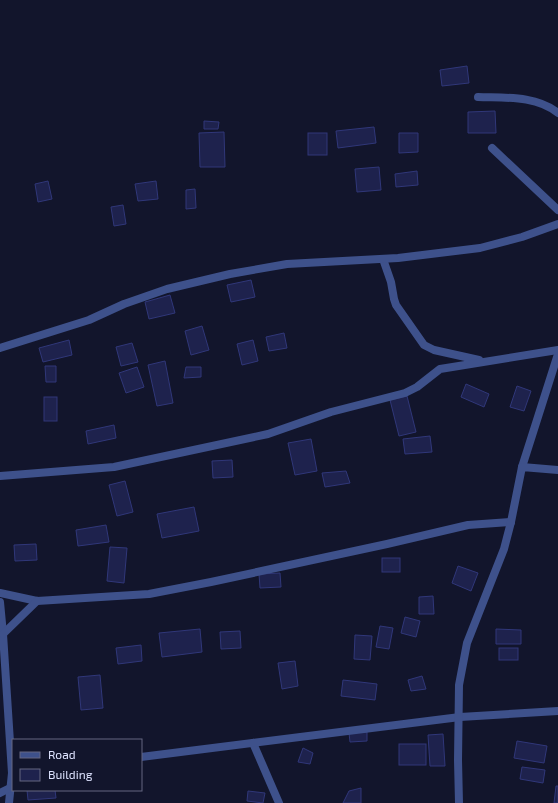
<svg xmlns="http://www.w3.org/2000/svg" width="558" height="803" viewBox="0 0 558 803" font-family="'Exo 2',sans-serif">
<rect width="100%" height="100%" fill="#12152c"/>
<g fill="#1e224d" stroke="#303779">
<path d="M467,66L469,83L442,86L440,70Z"/>
<path d="M495,111L496,133H468V112Z"/>
<path d="M204,121L219,122L218,129H204Z"/>
<path d="M374,127L376,143L338,148L336,131Z"/>
<path d="M224,132L225,167H200L199,133Z"/>
<rect x="308" y="133" width="19" height="22"/>
<path d="M399,133H418V152L399,153Z"/>
<path d="M379,167L381,190L357,192L355,169Z"/>
<path d="M417,171L418,185L396,187L395,174Z"/>
<path d="M48,181L52,199L38,202L35,184Z"/>
<path d="M156,181L158,199L138,201L135,184Z"/>
<path d="M195,189L196,208L186,209V190Z"/>
<path d="M123,205L126,224L114,226L111,207Z"/>
<path d="M251,280L255,297L231,302L227,285Z"/>
<path d="M170,295L175,313L149,319L145,302Z"/>
<path d="M202,326L209,350L191,355L185,331Z"/>
<path d="M284,333L287,348L269,351L266,337Z"/>
<path d="M69,340L72,355L43,362L39,348Z"/>
<path d="M253,340L258,361L242,365L237,344Z"/>
<path d="M132,343L138,362L121,366L116,347Z"/>
<path d="M165,361L173,403L157,406L148,365Z"/>
<path d="M45,366H56V382H46Z"/>
<path d="M137,367L144,387L126,393L119,373Z"/>
<path d="M186,367H201V377L184,378Z"/>
<path d="M466,384L489,394L484,407L461,397Z"/>
<path d="M517,386L531,391L524,411L510,407Z"/>
<path d="M407,396L416,432L399,436L390,400Z"/>
<rect x="44" y="397" width="13" height="24"/>
<path d="M114,425L116,438L88,444L86,431Z"/>
<path d="M430,436L432,452L405,454L403,439Z"/>
<path d="M311,439L317,471L295,475L288,443Z"/>
<path d="M232,460L233,477L213,478L212,461Z"/>
<path d="M346,471L350,483L325,487L322,473Z"/>
<path d="M125,481L133,512L117,516L109,485Z"/>
<path d="M194,507L199,531L162,538L157,514Z"/>
<path d="M106,525L109,542L78,546L76,530Z"/>
<path d="M36,544L37,560L15,561L14,545Z"/>
<path d="M110,547L127,548L124,583L107,581Z"/>
<rect x="382" y="558" width="18" height="14"/>
<path d="M458,566L478,573L471,591L452,583Z"/>
<path d="M280,573L281,587L260,588L259,574Z"/>
<path d="M433,596L434,614H419V597Z"/>
<path d="M405,617L420,621L416,637L401,633Z"/>
<path d="M380,626L393,628L389,649L376,647Z"/>
<path d="M200,629L202,652L162,657L159,633Z"/>
<path d="M496,629L521,630V644H496Z"/>
<path d="M240,631L241,648L221,649L220,632Z"/>
<path d="M355,635L372,636L370,660L354,659Z"/>
<path d="M141,645L142,661L118,664L116,648Z"/>
<rect x="499" y="648" width="19" height="12"/>
<path d="M295,661L298,686L282,689L278,663Z"/>
<path d="M100,675L103,708L81,710L78,677Z"/>
<path d="M422,676L426,689L411,691L408,680Z"/>
<path d="M343,680L377,684L375,700L341,696Z"/>
<path d="M367,732V741L350,742L349,733Z"/>
<path d="M443,734L445,766H430L428,735Z"/>
<path d="M517,741L547,746L544,763L514,758Z"/>
<rect x="399" y="744" width="27" height="21"/>
<path d="M303,748L313,753L310,764L298,762Z"/>
<path d="M522,767L545,770L543,783L520,779Z"/>
<path d="M556,786H558V803H554Z"/>
<path d="M361,788V803H343L349,791Z"/>
<path d="M27,790H55L56,798L28,800Z"/>
<path d="M248,791L265,793L263,803L247,801Z"/>
</g>
<g fill="none" stroke-linecap="round" stroke-linejoin="round">
<g stroke="#3e518b" stroke-width="8">
<path d="M478,97C504,98 536,95 558,113"/>
<path d="M492,148L558,210"/>
<path d="M383,259L391,282L394,299L396,305L424,345L434,350L479,360"/>
<path d="M0,348L89,320L124,304L167,289L230,274L287,264L398,258L480,248L522,237L558,224"/>
<path d="M522,467L558,354"/>
<path d="M0,476L114,467L268,434L331,412L405,393L417,387L440,369L558,350"/>
<path d="M0,593L37,601L149,594L211,582L387,544L468,525L511,522"/>
<path d="M0,602L3,634L12,773L9,803"/>
<path d="M3,634L37,601"/>
<path d="M253,743L279,803"/>
<path d="M141,757L460,717L558,711"/>
<path d="M0,793L10,788"/>
<path d="M459,803L458,760L459,685L467,643L504,549L511,522L522,467L558,470"/>
</g>
</g>
<rect x="12" y="739" width="130" height="52" fill="#12152c" stroke="#646780"/>
<rect x="20" y="752" width="20" height="6" fill="#3e518b" stroke="#646780"/>
<text x="48" y="759" font-size="12" fill="#dee3ff">Road</text>
<rect x="20" y="769" width="20" height="12" fill="#1e224d" stroke="#646780"/>
<text x="48" y="779" font-size="12" fill="#dee3ff">Building</text>
</svg>
